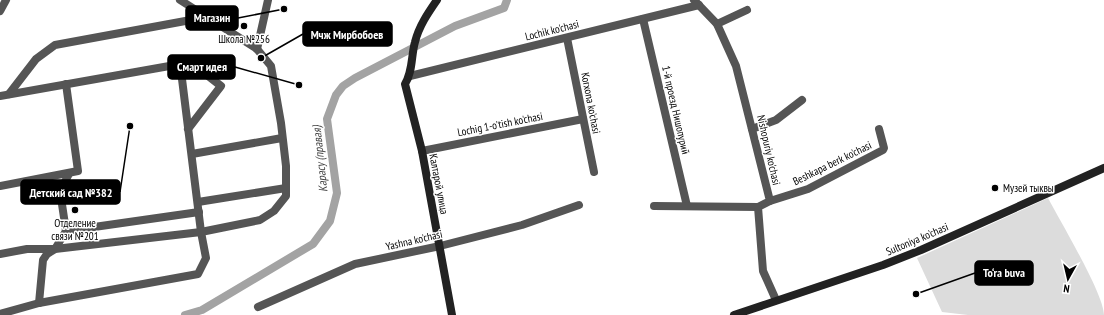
<svg xmlns="http://www.w3.org/2000/svg" width="1104" height="315" viewBox="0 0 1104 315" font-family="'PT Sans Narrow',sans-serif">
<rect width="100%" height="100%" fill="#fff"/>
<path fill="#dcdcdc" d="M1048,198C1060,221 1104,294 1104,315H968L942,312L917,258Z"/>
<g fill="none" stroke-linecap="round" stroke-linejoin="round">
<path stroke="#a3a3a3" stroke-width="8" d="M185,315L202,310L313,244L330,221L337,193L327,119L336,95L343,86L355,78L455,26L504,8L507,0"/>
<g stroke="#555" stroke-width="8">
<path d="M694,0L717,24L736,66L770,201L758,207L763,271L776,300"/>
<path d="M0,11L6,0"/>
<path d="M643,19L687,206"/>
<path d="M717,24L747,10"/>
<path d="M567,38L594,172"/>
<path d="M257,49L268,0"/>
<path d="M175,65L193,64L221,86L188,129"/>
<path d="M410,76L699,5"/>
<path d="M9,94L36,59L55,45L207,17"/>
<path d="M0,96L175,65L181,71L201,232L206,258L198,274L39,303L0,314"/>
<path d="M752,129L776,120L802,100"/>
<path d="M422,151L583,119"/>
<path d="M192,154L282,138"/>
<path d="M0,186L78,171L66,84"/>
<path d="M770,201L808,189L883,150L884,148L879,129"/>
<path d="M198,202L286,188"/>
<path d="M654,206L758,207"/>
<path d="M66,231L60,191L69,174"/>
<path d="M0,254L27,249H55L66,231L199,212"/>
<path d="M39,303L43,260L47,254L55,249L201,232L260,220L274,211L286,196V166L281,123L271,66L257,49L180,0"/>
<path d="M258,307L355,264L440,246L522,225L579,205"/>
</g>
<g stroke="#222" stroke-width="8">
<path d="M437,0C428,13 419,26 415,42C411,56 413,71 405,84L422,151L452,315"/>
<path d="M734,315L883,265L921,250L1104,168"/>
</g>
</g>
<g fill="#000" stroke="#fff" stroke-width="1.5">
<circle cx="244" cy="26" r="4"/>
<circle cx="995" cy="188" r="4"/>
<circle cx="75" cy="210" r="4"/>
</g>
<g text-anchor="middle" stroke-width="3" stroke-linejoin="round" paint-order="stroke">
<g font-size="11" fill="#000" stroke="#fff">
<text transform="translate(552 30) rotate(-14)" y="4">Lochik ko'chasi</text>
<text transform="translate(591 103) rotate(79)" y="4">Korxona ko'chasi</text>
<text transform="translate(676 110) rotate(77)" y="4">1-й проезд Нишопурий</text>
<text transform="translate(500 124) rotate(-11)" y="4">Lochig 1-o'tish ko'chasi</text>
<text transform="translate(769 150) rotate(77)" y="4">Nishopuriy ko'chasi</text>
<text transform="translate(832 163) rotate(-26)" y="4">Beshkapa berk ko'chasi</text>
<text transform="translate(439 184) rotate(79)" y="4">Калтарой улица</text>
<text transform="translate(917 239) rotate(-23)" y="4">Sultoniya ko'chasi</text>
<text transform="translate(414 240) rotate(-13)" y="4">Yashna ko'chasi</text>
</g>
<g font-size="11" fill="#000" stroke="#fff">
<text x="244" y="43">Школа №256</text>
<text x="1003" y="192" text-anchor="start">Музей тыквы</text>
<text x="75" y="227">Отделение<tspan x="75" dy="13">связи №201</tspan></text>
</g>
<g font-size="12" font-style="italic" fill="#444" stroke="#fff">
<text transform="translate(320 159) rotate(-96)" y="4">Карасу (правая)</text>
</g>
</g>
<path fill="none" stroke="#000" stroke-width="1.5" d="M284 9L238 18M261 58L303 34M299 85L235 67M130 126L120 192M916 294L975 273"/>
<g fill="#000" stroke="#fff" stroke-width="1.5">
<circle cx="284" cy="9" r="4"/>
<circle cx="261" cy="58" r="4"/>
<circle cx="299" cy="85" r="4"/>
<circle cx="130" cy="126" r="4"/>
<circle cx="916" cy="294" r="4"/>
</g>
<g fill="#000" stroke="#000" stroke-width="1.5">
<rect x="186" y="6" width="52" height="24" rx="4"/>
<rect x="303" y="22" width="89" height="24" rx="4"/>
<rect x="168" y="55" width="67" height="24" rx="4"/>
<rect x="21" y="180" width="99" height="24" rx="4"/>
<rect x="975" y="261" width="58" height="24" rx="4"/>
</g>
<g font-size="12" text-anchor="middle" font-weight="bold" fill="#fff">
<text x="212" y="22">Магазин</text>
<text x="347" y="39">Мчж Мирбобоев</text>
<text x="202" y="71">Смарт идея</text>
<text x="71" y="197">Детский сад №382</text>
<text x="1004" y="277">To‘ra buva</text>
</g>
<g transform="translate(1068 279) rotate(188)" stroke="#ffffff" stroke-width="3" paint-order="stroke">
<path d="M0-3L7 15L0 10L-7 15Z" fill="#000000"/>
<text y="-6" font-size="11" font-weight="bold" text-anchor="middle" fill="#000000">N</text>
</g>
</svg>
